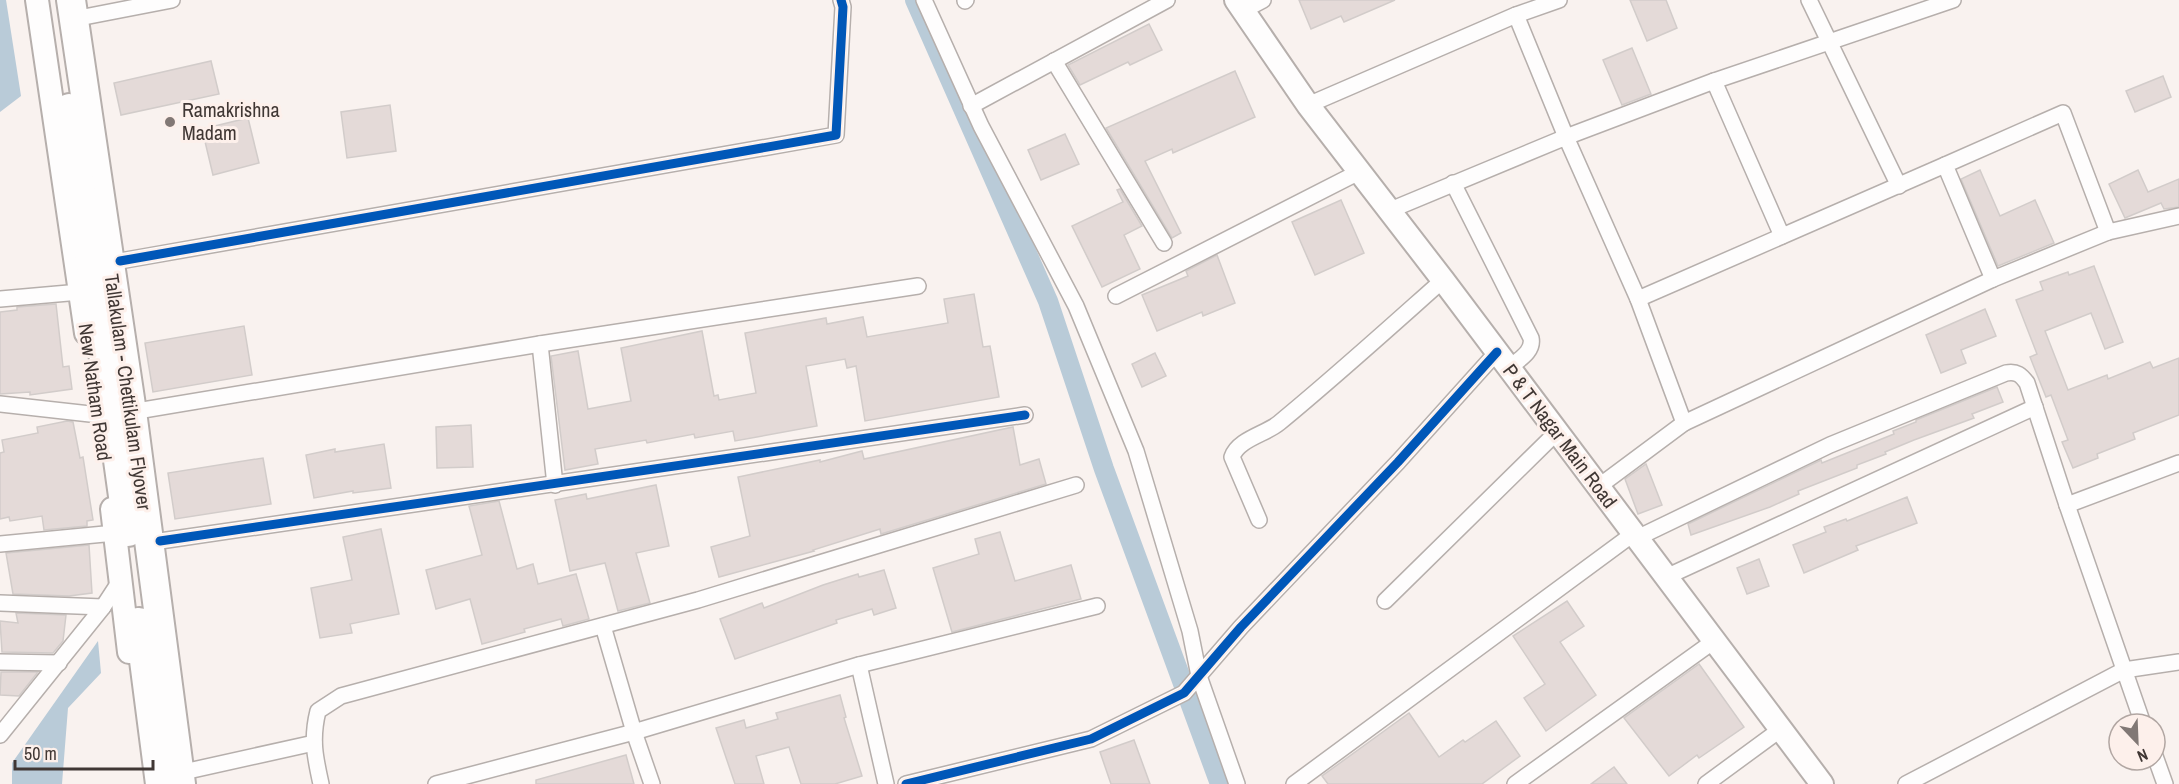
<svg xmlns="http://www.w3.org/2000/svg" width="2179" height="784" viewBox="0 0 2179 784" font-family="'Archivo Narrow',sans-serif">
<rect width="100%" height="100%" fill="#f9f2ef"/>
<g fill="#b9cbd8">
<path d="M0,0H6L21,96L0,112Z"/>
<path d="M98,641L101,673L68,708L62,784H12V763Z"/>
</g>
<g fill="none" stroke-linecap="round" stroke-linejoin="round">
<path stroke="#b9cbd8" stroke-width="20" d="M915,0L1048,301L1104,469L1220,784"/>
</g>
<g fill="#e4dad8" stroke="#d2ccca" stroke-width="1.5">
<path d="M1299,0H1395L1344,22L1341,16L1311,29Z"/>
<path d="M1630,0H1666L1677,28L1647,41Z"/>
<path d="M1149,24L1162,50L1130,65L1128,62L1080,85L1068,65Z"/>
<path d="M1632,48L1651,94L1622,105L1603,60Z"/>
<path d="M211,61L219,94L121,115L114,83Z"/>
<path d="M1235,71L1255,117L1173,153L1172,149L1145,161L1181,233L1172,238L1106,128Z"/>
<path d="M2163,76L2171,97L2135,112L2126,91Z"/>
<path d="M390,105L396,151L347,158L341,112Z"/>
<path d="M248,118L259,163L213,175L202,129Z"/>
<path d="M1065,134L1079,164L1041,180L1028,150Z"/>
<path d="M1980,170L2000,216L2035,200L2054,243L1998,266L1961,179Z"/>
<path d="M2138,170L2148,192L2179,179V207L2164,209L2161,203L2125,218L2109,184Z"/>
<path d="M1120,189L1142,226L1124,235L1140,269L1102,287L1072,226L1123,202L1117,190Z"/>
<path d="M1341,200L1364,253L1315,275L1292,222Z"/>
<path d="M1217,255L1235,303L1203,316L1202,312L1157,331L1142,295L1188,276L1186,271Z"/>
<path d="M2094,266L2123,342L2105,349L2091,313L2045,331L2068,390L2107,375L2108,379L2150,362L2153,368L2179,358V415L2133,433L2135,439L2097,454L2098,458L2073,468L2062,442L2068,440L2051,395L2046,397L2030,357L2037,354L2016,300L2043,290L2040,282L2068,272L2069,275Z"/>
<path d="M974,294L983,347L990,346L999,397L865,421L856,366L847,368L845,359L806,366L817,426L735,441L733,431L695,438L694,434L647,443L646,440L595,449L598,464L565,470L551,356L578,351L588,409L631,401L621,348L702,331L714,396L718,395L719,400L756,393L745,333L826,318L827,324L863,317L867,337L948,323L944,299Z"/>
<path d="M56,304L63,367L69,366L72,389L30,395V392L0,394V312L17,310V307Z"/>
<path d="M1985,309L1996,336L1961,350L1966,363L1941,373L1926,335Z"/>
<path d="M244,326L252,375L153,392L145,343Z"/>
<path d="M1155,353L1166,376L1142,387L1132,364Z"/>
<path d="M1997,387L2003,402L1972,414L1974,418L1914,440L1885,452L1886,454L1857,465V468L1798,491L1799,494L1770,507L1691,535L1688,524L1821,460L1822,463L1894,434L1893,431L1916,422V420Z"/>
<path d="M67,421L73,422L80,458L83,457L93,520L87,521V526L44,530L42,516L10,521L9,517L0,519V453L4,452L2,440L38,433L37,427Z"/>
<path d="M471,425L473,467L437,468L436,427Z"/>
<path d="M1013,427L1020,465L1039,459L1046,484L881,534L880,529L813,550L814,551L719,577L711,547L750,536L738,477L820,460V462L862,451L864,459Z"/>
<path d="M384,444L391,488L353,493V491L314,498L306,455L335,449V452Z"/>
<path d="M263,458L271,504L175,519L168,473Z"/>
<path d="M1646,464L1662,505L1638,514L1625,479Z"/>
<path d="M656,485L669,546L636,553L650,603L618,611L605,563L570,571L555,500L586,494L587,499Z"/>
<path d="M1907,497L1917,523L1856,546L1858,550L1804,573L1793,545L1826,532L1824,527L1846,519L1847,521Z"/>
<path d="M499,501L517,569L533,564L538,584L576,574L589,619L563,626L561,619L524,629L525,632L482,644L470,599L436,609L426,570L482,555L469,506Z"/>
<path d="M381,529L399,614L350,624L352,633L320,638L311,588L352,580L343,537Z"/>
<path d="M1000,532L1015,581L1071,565L1081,599L952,632L933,568L979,554L975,539Z"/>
<path d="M89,545L92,593L69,596L13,594L6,553Z"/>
<path d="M1759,559L1769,586L1747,594L1737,568Z"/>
<path d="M884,570L896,608L874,615L872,609L836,620L837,623L735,659L720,619L762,603L764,608L823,585L858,574L859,577Z"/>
<path d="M1567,601L1584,626L1560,642L1596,695L1546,731L1524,698L1545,684L1513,636Z"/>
<path d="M16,613L66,615L63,641L53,653L2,652L0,621L18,623Z"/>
<path d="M1699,664L1744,727L1699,758L1697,755L1669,776L1624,718Z"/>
<path d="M1,672H38L19,696L0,695Z"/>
<path d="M840,695L846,717L844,718L862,776L835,784H801L789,747L756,756L764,784H735L716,728L744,720L746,728L778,719L776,713Z"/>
<path d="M1409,713L1439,757L1463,740L1465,742L1496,721L1520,756L1482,784H1328L1322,776Z"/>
<path d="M1134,740L1150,784H1111L1100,752Z"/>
<path d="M626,755L634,784H536V780Z"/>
<path d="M1614,767L1627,784H1591Z"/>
</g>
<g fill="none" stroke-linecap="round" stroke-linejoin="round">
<g stroke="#b6afac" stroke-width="18">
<g id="street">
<path d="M924,0L981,126L1076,306L1136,451L1190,631L1199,676L1237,784"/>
<path d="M1809,0L1899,186"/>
<path d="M965,1L966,0"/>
<path d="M1244,10L1263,0"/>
<path d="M1516,15L1566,137L1638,299L1684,423"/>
<path d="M84,17L172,0"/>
<path d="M1054,61L1164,243"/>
<path d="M1714,81L1782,236"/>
<path d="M1308,105L1516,15L1559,0"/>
<path d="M971,106L1167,0"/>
<path d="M1453,183L1531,338C1534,352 1518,360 1509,368"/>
<path d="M1388,211L1566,137L1714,81L1953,0"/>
<path d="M120,261L836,135L843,7L841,0"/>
<path d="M1993,279L1945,165L2063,113L2108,232"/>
<path d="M1116,296L1361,171"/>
<path d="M0,299L80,292"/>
<path d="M1638,299L1945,165"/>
<path d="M540,344L555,485"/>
<path d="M0,404L99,415"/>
<path d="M143,410L540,344L918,286"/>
<path d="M1598,487L1684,423L1993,279L2108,232L2179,216"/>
<path d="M1259,520L1232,457C1238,439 1266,434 1279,423C1335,377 1389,328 1443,280"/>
<path d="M1637,538L1830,445L2006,373C2017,371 2021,375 2027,383L2067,505"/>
<path d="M160,541L1025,415"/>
<path d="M0,544L115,533"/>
<path d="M1666,577L2035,407"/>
<path d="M1385,601L1557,432"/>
<path d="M0,603L103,607"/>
<path d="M603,626L634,732L652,784"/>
<path d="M0,662L59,663"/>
<path d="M859,665L886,784"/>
<path d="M2143,724L2067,505L2179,463"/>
<path d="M0,735L103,607L120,581"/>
<path d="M2155,756L2165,784"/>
<path d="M188,771L314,743"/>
<path d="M321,784C315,757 311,739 318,711L341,696L698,600L1076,485"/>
<path d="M436,784L634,732L859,665L1097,606"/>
<path d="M906,784L1091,739L1184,693L1241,627L1398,462L1497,352"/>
<path d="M1294,784L1633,534"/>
<path d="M1515,784L1714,641"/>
<path d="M1706,784L1781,729"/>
<path d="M1906,784L2124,670L2179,662"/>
</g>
</g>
<g stroke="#b6afac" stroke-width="26">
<g id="secondary">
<path d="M37,0L86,333"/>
<path d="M1236,0L1308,105L1443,280L1822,784"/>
<path d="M112,509L129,652"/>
</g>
</g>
<g stroke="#b6afac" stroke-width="32">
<g id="highway">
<path d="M71,0L133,419L181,784"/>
<path d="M69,108L128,532"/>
<path d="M139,622L160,784"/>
</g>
</g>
<use href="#street" stroke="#fefdfd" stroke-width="15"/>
<use href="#secondary" stroke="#fefdfd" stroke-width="22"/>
<use href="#highway" stroke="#fefdfd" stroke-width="28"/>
<g stroke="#fdf0eb" stroke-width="13">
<g id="cycleway">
<path d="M120,261L836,135L843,7L841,0"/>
<path d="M160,541L1025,415"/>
<path d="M906,784L1091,739L1184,693L1241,627L1398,462L1497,352"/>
</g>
</g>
<use href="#cycleway" stroke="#0057b8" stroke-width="9"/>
</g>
<circle fill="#817875" stroke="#fdf0eb" stroke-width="2" cx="170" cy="122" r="6"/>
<g text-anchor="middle" stroke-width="6" stroke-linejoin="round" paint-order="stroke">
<g font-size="20" fill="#403734" stroke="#fdf0eb" text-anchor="start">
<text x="182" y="117">Ramakrishna<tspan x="182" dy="23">Madam</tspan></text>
</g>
<g font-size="20" fill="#403734" stroke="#fdf0eb">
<text transform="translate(95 392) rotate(82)" y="7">New Natham Road</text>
<text transform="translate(128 392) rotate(82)" y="7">Tallakulam - Chettikulam Flyover</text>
<text transform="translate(1560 436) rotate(53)" y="7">P &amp; T Nagar Main Road</text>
</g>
</g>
<g transform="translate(2137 742) rotate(157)"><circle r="28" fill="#fdf0eb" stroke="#b1a6a2" stroke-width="1.5"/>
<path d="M0-4.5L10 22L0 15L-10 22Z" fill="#817875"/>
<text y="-9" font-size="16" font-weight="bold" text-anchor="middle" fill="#403734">N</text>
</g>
<path d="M15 760v9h138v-9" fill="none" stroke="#403734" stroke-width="3"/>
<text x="24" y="760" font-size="18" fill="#403734" stroke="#fdf0eb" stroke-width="4.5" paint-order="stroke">50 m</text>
</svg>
